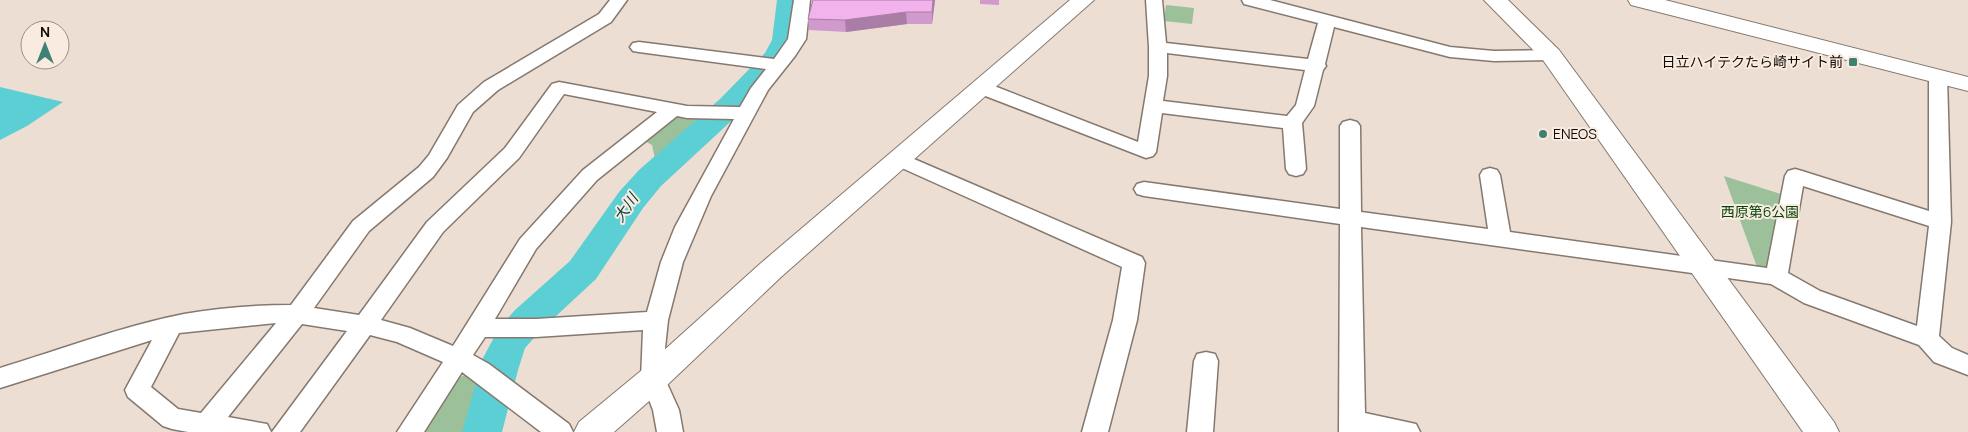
<svg xmlns="http://www.w3.org/2000/svg" width="1968" height="432" viewBox="0 0 1968 432" font-family="Manrope,'Noto Sans JP',sans-serif">
<rect width="100%" height="100%" fill="#ecded2"/>
<g fill="#9cc19a">
<path d="M1166,5L1194,8L1192,24L1164,21Z"/>
<path d="M673,111L720,114L657,168L652,145L639,138Z"/>
<path d="M1724,176L1787,196L1773,269L1757,267Z"/>
<path d="M465,375L490,389L476,432H414L446,383Z"/>
</g>
<path fill="#5bcfd3" d="M0,87L63,102L27,126L0,140Z"/>
<g fill="none" stroke-linecap="round" stroke-linejoin="round">
<path fill="#5bcfd3" fill-rule="evenodd" d="M777,0H803L800,40L785,65L741,112L661,186L643,208L596,279L541,330L525,348L518,370L502,432H462L483,358L499,328L515,310L570,261L619,192L639,170L720,99L765,53L772,40Z"/>
<g stroke="#85786e" stroke-width="3">
<g id="street">
<path d="M610,0H627L611,22L498,90L473,112L447,158L433,177L369,231L314,308L359,315L427,222L505,148L552,84L559,82L687,106L740,107L751,88L766,69L639,52L633,51L630,47L633,43L639,42L774,59L788,39L794,0H810L806,39L795,56L768,90L711,196L683,262L668,320L665,348V379L679,410L683,432H657L653,410L641,379L643,330L536,337H485L473,355L489,364L569,424L573,432H541L462,372L424,432H397L443,362L397,342L370,335L300,432H272L347,331L302,324L228,417L267,424L271,432H188L172,429L163,426L128,397L125,390L152,340L0,388V368C59,350 123,326 184,314C218,308 256,305 291,305L353,221L419,167L429,155L458,105L484,82L599,14ZM564,94L657,112L583,170L520,239L453,346L410,328L381,320L443,232L519,158ZM677,116L687,118L734,119L675,227L661,262L647,312L536,319H495L536,249L597,180ZM276,323L201,413L178,409L151,387L179,333Z"/>
<path d="M1146,0H1162L1166,43L1308,59L1318,23L1244,4L1242,0H1270L1450,47L1494,51L1551,50L1557,51L1560,55L1557,59L1551,60L1494,61L1450,57L1334,27L1325,64L1326,66L1323,70L1314,106L1302,123L1306,169L1303,174L1296,176L1289,174L1286,169L1283,128L1162,113L1156,152L1153,156L1146,158L975,92L973,88L975,84L982,82L989,84L1138,142L1149,76V47ZM1167,53L1305,70L1296,105L1287,116L1163,101L1167,76Z"/>
<path d="M1938,71L1944,72L1947,76L1951,222L1939,336L1952,348L1968,355V375L1934,362L1919,345L1804,303L1771,284L1361,227L1365,413L1416,424L1420,432H1339L1340,224L1144,196L1137,194L1134,189L1137,184L1144,182L1340,209V126L1343,122L1350,120L1357,122L1360,126L1361,212L1488,229L1480,175L1483,170L1490,168L1497,170L1500,175L1510,232L1767,268L1785,176L1788,171L1795,169L1802,171L1929,211V76L1932,72ZM1803,186L1929,226L1917,326L1820,291L1788,273Z"/>
<path d="M900,153L1142,257L1145,263L1137,320L1108,432H1082L1113,320L1122,267L893,164L890,159L893,154Z"/>
<path d="M1206,352L1215,354L1218,361L1213,432H1187L1194,361L1197,354Z"/>
</g>
</g>
<g stroke="#85786e" stroke-width="2">
<g id="secondary">
<path d="M1070,0H1094L781,277L664,388L614,432H574L579,422L642,370L761,263Z"/>
<path d="M1484,0H1508L1559,50L1834,422L1839,432H1803L1543,60Z"/>
<path d="M1628,0H1665L1968,77V91L1631,5Z"/>
</g>
</g>
<use href="#street" fill="#fff" fill-rule="evenodd"/>
<use href="#secondary" fill="#fff" fill-rule="evenodd"/>
</g>
<g fill="#d09acc">
<path d="M935,0L932,24H907L846,32L809,30L808,19Z"/>
<path d="M980,0H999V5L980,4Z"/>
</g>
<g fill="#a97da6">
<path d="M933,0H935L932,24V12Z"/>
<path d="M906,12L907,24L846,32L845,20Z"/>
</g>
<path fill="#f2b3ed" stroke="#a97da6" d="M813,0H933L932,12H906L845,20L808,19Z"/>
<g fill="#3f8173" stroke="#f9ebdf" stroke-width="2">
<rect x="1848" y="57" width="10" height="10" rx="2.5"/>
<circle cx="1543" cy="134" r="5"/>
</g>
<g text-anchor="middle" stroke-width="4" stroke-linejoin="round" paint-order="stroke">
<g font-size="14" fill="#0f0b07" stroke="#f9ebdf" text-anchor="end">
<text x="1843" y="67">日立ハイテクたら崎サイト前</text>
<text x="1553" y="139" text-anchor="start">ENEOS</text>
</g>
<g font-size="14" fill="#06460b" stroke="#f9ebdf">
<text x="1760" y="217">西原第6公園</text>
</g>
<g font-size="15" font-style="italic" fill="#033c3e" stroke="#f9ebdf">
<text transform="translate(626 208) rotate(-55)" y="5">大川</text>
</g>
</g>
<g transform="translate(45 45)"><circle r="24" fill="#f9ebdf" stroke="#9b9189"/>
<path d="M0-4L9 19L0 12L-9 19Z" fill="#3f8173"/>
<text y="-8" font-size="14" font-weight="bold" text-anchor="middle" fill="#0f0b07">N</text>
</g>
</svg>
